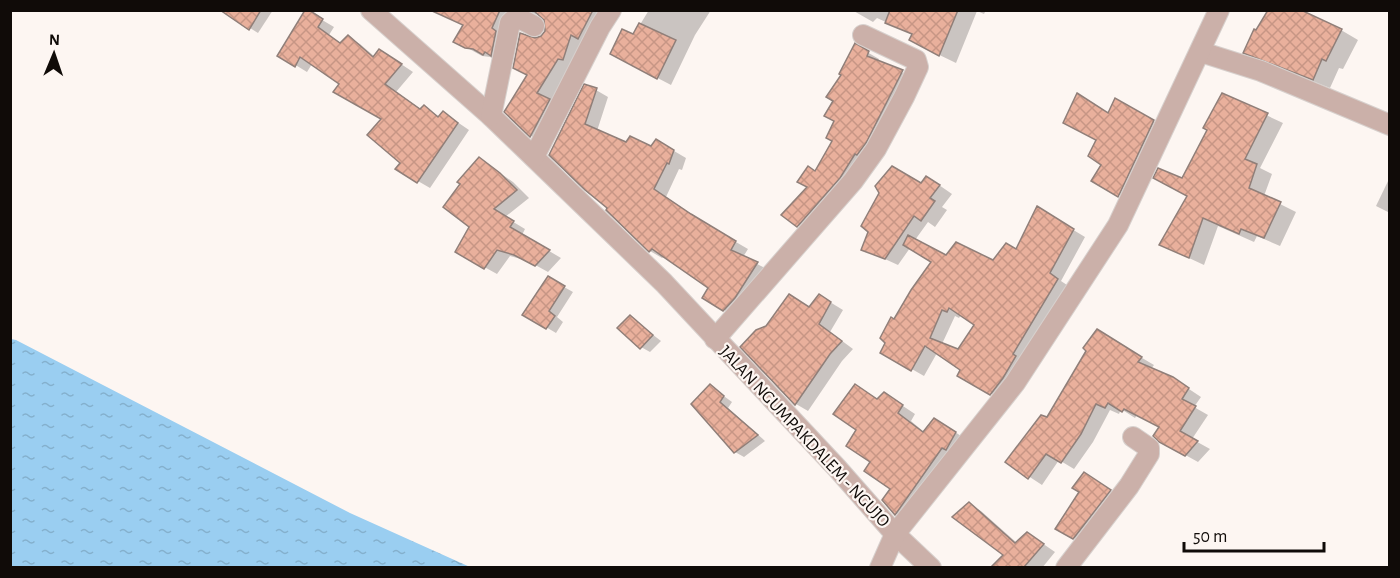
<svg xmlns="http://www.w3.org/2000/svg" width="1400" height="578" viewBox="0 0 1400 578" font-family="'Alegreya Sans',sans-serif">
<defs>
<pattern id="water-ripples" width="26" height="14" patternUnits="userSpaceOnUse" patternTransform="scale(1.5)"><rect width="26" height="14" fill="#9acef1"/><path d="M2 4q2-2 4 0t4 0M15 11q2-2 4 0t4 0" fill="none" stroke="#84b0cd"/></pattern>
<pattern id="building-cross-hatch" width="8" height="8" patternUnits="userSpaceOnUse" patternTransform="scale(1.5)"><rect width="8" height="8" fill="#e9b09c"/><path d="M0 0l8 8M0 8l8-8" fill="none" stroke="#c79685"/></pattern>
</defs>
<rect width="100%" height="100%" fill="#fdf6f2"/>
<path fill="url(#water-ripples)" d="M11,339L16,340L350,513L470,567H11Z"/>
<g fill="#0003" fill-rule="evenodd">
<path d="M237,10H273L258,33L250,28Z"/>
<path d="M449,10H520L499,62L490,57L482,56L455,41L464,26L451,18Z"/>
<path d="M524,10H603L547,145L531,136L506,112L529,75L534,39L540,38L546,33L544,17Z"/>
<path d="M649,10H711L695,35L671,85L625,61L633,36Z"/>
<path d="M852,10H986L984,14L977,11L956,63L927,49L913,35L888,23L877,18L873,22Z"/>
<path d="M307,11L334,27L329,35L342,44L348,37L360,44L375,57L392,58L413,72L396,92L422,110L424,107L440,117L444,113L469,130L430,188L397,169L402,162L383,119L341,84L312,64L307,72L279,55Z"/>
<path d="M1341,30L1358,40L1343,69L1339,68L1330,88L1262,62L1245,52Z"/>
<path d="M855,45L879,59L878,61L913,78L809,231L798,225L809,187L833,141L836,121L835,101Z"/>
<path d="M596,90L608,97L597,131L626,144L652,148L657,141L686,158L682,170L679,169L666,197L703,223L748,249L743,257L769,270L736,317L704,298L710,288L665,256L662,258L650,251L609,208L550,155Z"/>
<path d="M1223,95L1283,123L1260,168L1272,174L1264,196L1296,212L1280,246L1257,236L1254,242L1218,226L1204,265L1161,245L1189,196L1183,180L1209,130Z"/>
<path d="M1116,100L1166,128L1131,202L1093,180L1103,165L1098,140Z"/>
<path d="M480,159L513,182L529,198L505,217L525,229L522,235L561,258L548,272L528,261L510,256L497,274L457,252L471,226Z"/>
<path d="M1390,177V213L1376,206Z"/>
<path d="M921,185H939L952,194L942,207L947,210L935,227L928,222L915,240L947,257L993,262L1016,251L1037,208L1085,237L1061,281L1070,287L1003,401L959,375L962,369L937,353L924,376L882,352L933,262L910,248L898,265L863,249ZM961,315L976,324L959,350L942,344L955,316L959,318Z"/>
<path d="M548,278L573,292L557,317L563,322L556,333L524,314Z"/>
<path d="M820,296L843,310L830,332L853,349L842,361L808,411L796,404L742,347L767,328L810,308Z"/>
<path d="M630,317L661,341L650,352L641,347Z"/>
<path d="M1110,339L1154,365L1151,369L1186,387L1201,397L1194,407L1208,415L1192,439L1210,449L1198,462L1160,441L1161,427L1137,415L1135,418L1121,409L1119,414L1110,410L1093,442L1074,469L1059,460L1042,485L1007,462L1048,418Z"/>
<path d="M710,386L732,402L728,408L765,441L744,457L735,452L693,404Z"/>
<path d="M878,400L897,402L915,414L911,421L924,432L948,427L968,441L908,522L896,514L892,489L873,462Z"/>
<path d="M1093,479L1119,496L1082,543L1057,528Z"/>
<path d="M969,504L981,511L1017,543L1039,541L1055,552L1042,568H993L1005,555Z"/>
</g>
<g fill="url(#building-cross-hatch)" stroke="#907f79" stroke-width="1.5" fill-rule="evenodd">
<path d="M220,10H261L249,30Z"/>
<path d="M305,10H309L323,19L318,27L340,43L348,35L373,57L379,49L402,64L385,84L420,109L424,105L438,117L443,111L458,123L417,183L395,169L400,163L367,135L381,119L333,92L339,84L300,57L295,67L277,56Z"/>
<path d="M430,10H500L492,28L496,31L491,56L485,52L483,55L473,49L465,48L453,42L463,25Z"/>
<path d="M533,10H593L578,39L571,35L563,60L558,59L537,93L550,99L530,137L504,112L527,75L513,68L520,33L535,38L541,36L545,31L544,20Z"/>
<path d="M890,10H958L939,56L909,40L912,34L885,23Z"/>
<path d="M1268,10H1301L1342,29L1326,61L1322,59L1313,80L1243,53L1254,29L1256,30Z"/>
<path d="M639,23L676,40L657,79L610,54L622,29L633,34Z"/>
<path d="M855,43L869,51L867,56L903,70L866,143L857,155L855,154L840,178L797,227L781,215L807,187L797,182L808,166L815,171L832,141L826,138L834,121L824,116L833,101L826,97L841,75L839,74Z"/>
<path d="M584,84L597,88L585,124L626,142L630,136L651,146L656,139L674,150L669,164L667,163L654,189L691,214L736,241L731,250L758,262L735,298L723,311L702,298L708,288L652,249L649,252L606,210L607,208L585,190L549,155Z"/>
<path d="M1077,93L1108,113L1115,98L1154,120L1118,197L1091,181L1101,165L1088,156L1096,140L1063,123Z"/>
<path d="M1222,93L1268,113L1245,159L1257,164L1249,188L1281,202L1264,238L1241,229L1239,234L1203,218L1189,258L1159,245L1187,196L1153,178L1158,168L1182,178L1207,130L1203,128Z"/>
<path d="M479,157L500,173L517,190L494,209L514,221L510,227L550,250L535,266L514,255L497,250L484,269L455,252L469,227L443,207L460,184L457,182Z"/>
<path d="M892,166L921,183L926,176L940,185L930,198L935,201L921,221L914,216L885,259L861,250L868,232L861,226L879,193L875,186Z"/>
<path d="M1037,206L1074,229L1050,273L1058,279L1013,354L1016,356L1003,378L990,395L957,376L960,370L925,346L911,371L880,353L885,343L880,338L891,317L894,319L911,290L931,262L903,245L908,235L946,255L956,242L993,260L1006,243L1016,249ZM949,308L974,325L958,349L930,338L942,310L947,312Z"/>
<path d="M548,276L565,286L549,311L555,316L546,329L522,315Z"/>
<path d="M789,294L809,307L819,294L831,302L819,324L842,341L830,354L795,405L740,347L756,330L766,326Z"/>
<path d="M630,315L653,335L640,349L617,328Z"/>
<path d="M1097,329L1142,357L1138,362L1173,377L1189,388L1182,399L1196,406L1180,431L1198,441L1185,456L1159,442L1153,436L1159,427L1124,409L1122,412L1108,403L1105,408L1096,404L1081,434L1061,463L1046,454L1028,479L1005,462L1041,415L1047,417L1086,351L1083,348Z"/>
<path d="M710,384L724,396L720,402L758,435L734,453L691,404Z"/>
<path d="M855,384L877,399L884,392L903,405L898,413L923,432L934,418L956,432L946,450L942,448L895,515L882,500L890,489L864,471L870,462L846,446L856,430L833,414Z"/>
<path d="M1084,472L1111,490L1073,539L1055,529L1079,492L1072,488Z"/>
<path d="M969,502L1015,543L1027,532L1044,544L1024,567H991L1003,555L952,517Z"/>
</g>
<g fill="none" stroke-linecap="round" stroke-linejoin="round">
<g stroke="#d7d0cd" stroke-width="22">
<g id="minor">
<path d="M371,10L491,116L664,283L837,468L895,534L931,568"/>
<path d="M1201,52L1261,71L1390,125"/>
<path d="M491,116L510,23C517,14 526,22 534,26"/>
<path d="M534,157L600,27L611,10"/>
<path d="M715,339L853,181L876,149L904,97L918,67L916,60L863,35"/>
<path d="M880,568L895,534L1015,383L1118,225L1219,10"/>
<path d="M1066,568L1129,486L1149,454V448L1133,437"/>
</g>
</g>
<use href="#minor" stroke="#cbb0a9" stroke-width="20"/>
</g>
<g text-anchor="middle" stroke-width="4.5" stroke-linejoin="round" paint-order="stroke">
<g font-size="18" fill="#100b08" stroke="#fdf6f2">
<text transform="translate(805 436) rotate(47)" y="6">JALAN NGUMPAKDALEM - NGUJO</text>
</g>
</g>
<rect width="1400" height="578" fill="none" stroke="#100b08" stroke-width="24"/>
<g transform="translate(54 54) rotate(2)" stroke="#fdf6f2" stroke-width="4.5" paint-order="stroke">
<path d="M0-4.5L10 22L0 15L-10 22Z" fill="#100b08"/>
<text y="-9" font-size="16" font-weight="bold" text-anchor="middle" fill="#100b08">N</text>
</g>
<path d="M1184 542v9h140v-9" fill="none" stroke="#100b08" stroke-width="3"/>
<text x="1193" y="542" font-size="18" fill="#100b08" stroke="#fdf6f2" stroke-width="4.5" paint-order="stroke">50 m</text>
</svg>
